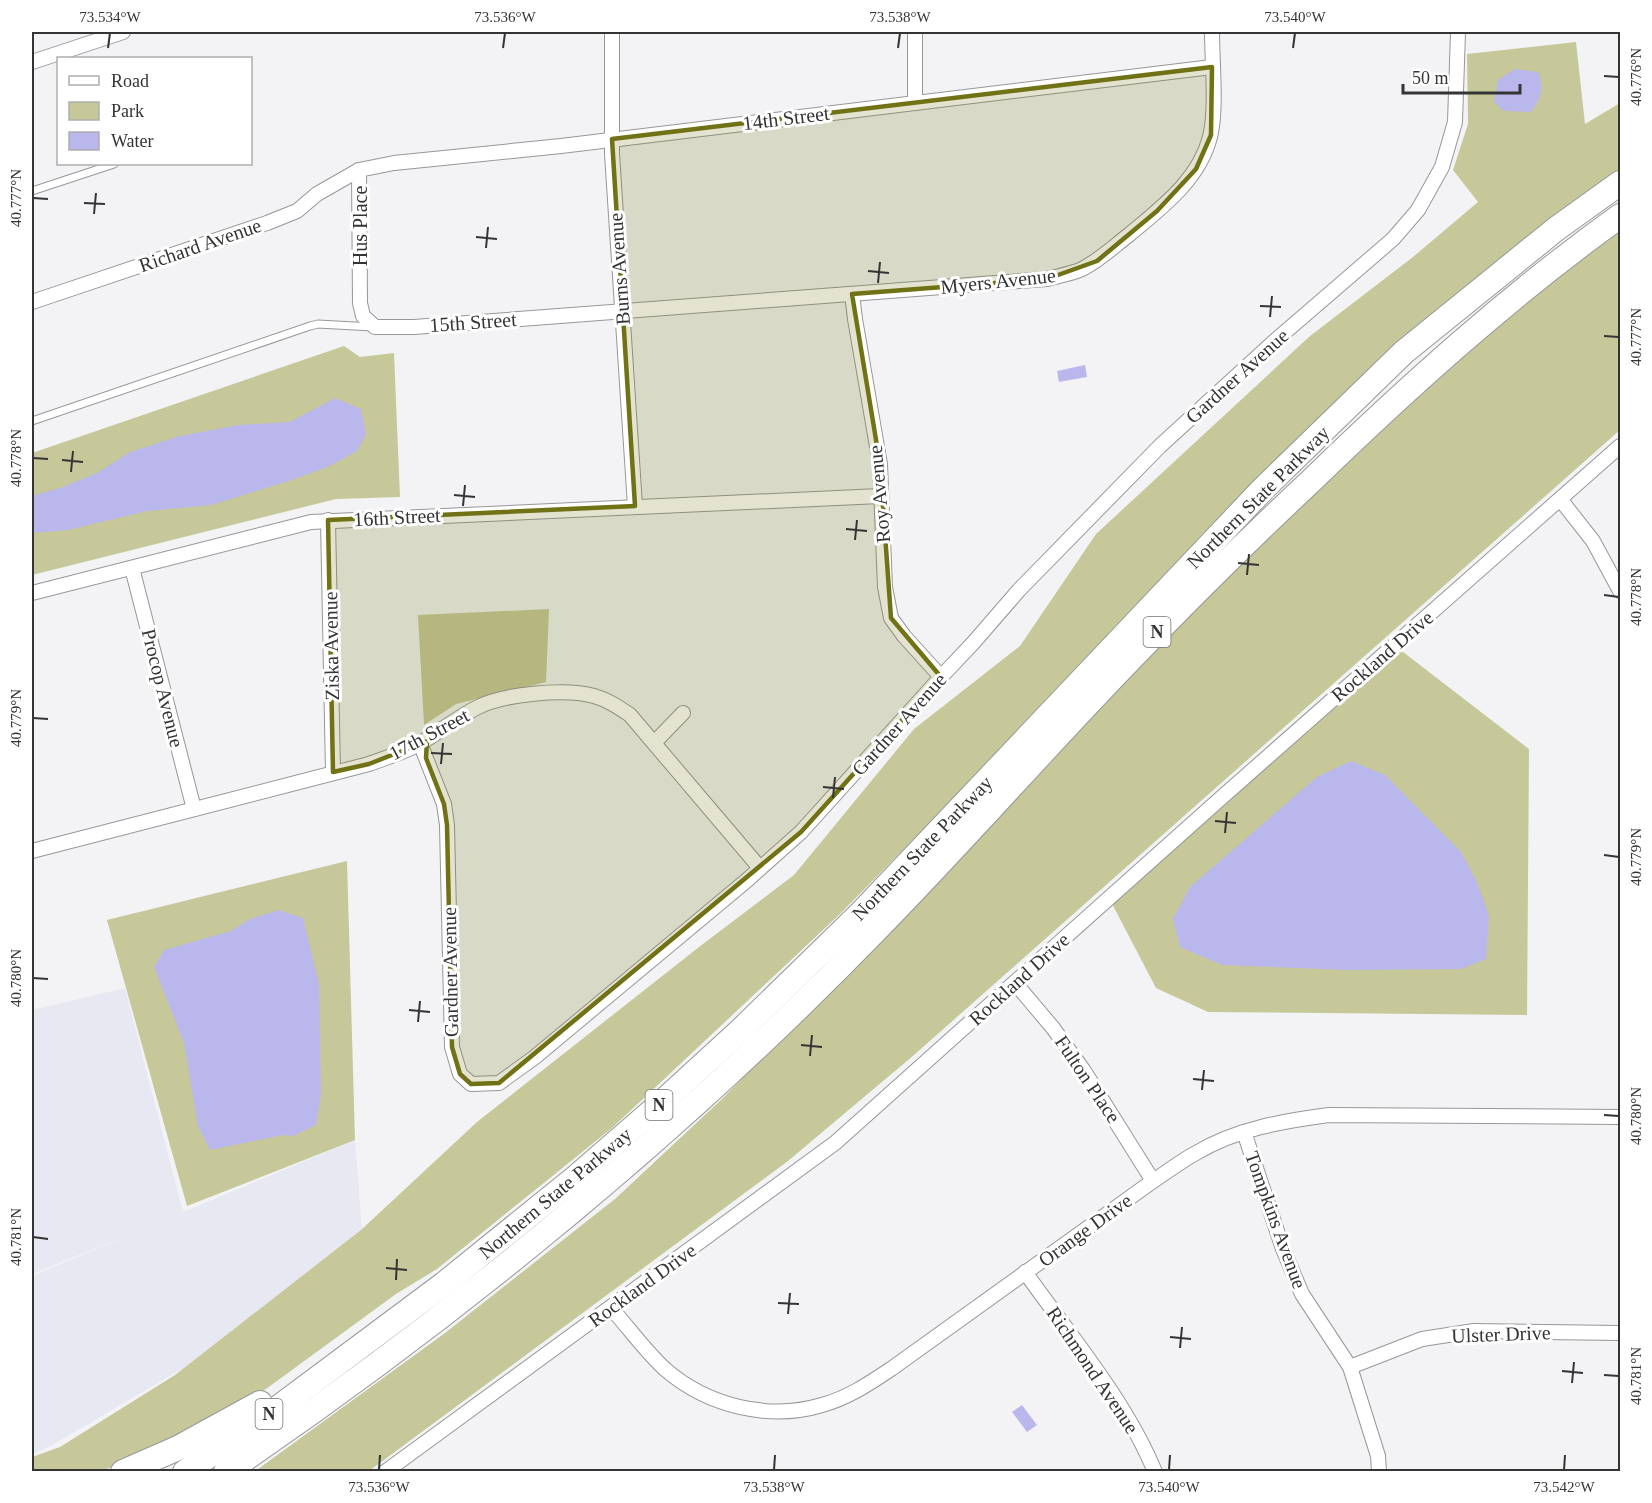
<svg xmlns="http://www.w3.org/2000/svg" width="1652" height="1503" viewBox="0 0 1652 1503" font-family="'Times New Roman',serif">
<rect width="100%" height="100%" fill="#f3f3f6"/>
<path fill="#e8e8f2" d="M125,988L183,1212L355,1140L362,1230L185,1367L49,1447L32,1454V1276L139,1231L32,1274V1010Z"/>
<g fill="#c6c899">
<path d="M1576,42L1585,124L1620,103V174L1295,442L1192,546L942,810L840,914L612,1128L437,1269L396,1294L255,1397L122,1464L100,1471L32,1472V1457L60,1447L175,1375L361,1230L477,1122L699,947L794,875L914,729L1020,646L1096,534L1310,336L1413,257L1478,202L1453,170L1468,124L1467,54Z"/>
<path d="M1620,227V430L914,1055L788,1161L369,1471L254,1472L445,1333L615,1199L722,1099L1032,782L1220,579L1500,319Z"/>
<path d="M344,346L360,357L394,353L400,497L336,499L32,575V453Z"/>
<path d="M549,609L546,682L456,704L424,725L418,615Z"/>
<path d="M1394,645L1529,749L1527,1015L1208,1012L1156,988L1109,898Z"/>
<path d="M347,861L355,1140L187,1206L107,920Z"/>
</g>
<g fill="#bab7ed">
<path d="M1515,69L1538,72C1545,88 1541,98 1531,112L1504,111L1494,102L1498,80Z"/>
<path d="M1085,365L1087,377L1059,382L1057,371Z"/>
<path d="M335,398L361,409L366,434L357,451L330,466L289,481L211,505L147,511L68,530L32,533V496L63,487L99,472L130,452L180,436L239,425L290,422Z"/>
<path d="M1351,761L1385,775L1461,852L1477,882L1489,916L1486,959L1461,969L1349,970L1222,965L1180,947L1173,919L1190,887L1317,777Z"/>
<path d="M279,910L303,918L319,984L321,1094L316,1125L293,1136L283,1135L210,1150L198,1126L184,1043L154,967L164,950L231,931L250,919Z"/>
<path d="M1022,1405L1037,1425L1027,1432L1012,1412Z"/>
</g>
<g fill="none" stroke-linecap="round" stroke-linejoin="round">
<g stroke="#97979a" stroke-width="9">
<g id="service">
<path d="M32,191L114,164"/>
<path d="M32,421L310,326L318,324L373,327"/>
</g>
</g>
<g stroke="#97979a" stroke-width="16">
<g id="minor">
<path d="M612,32V154L635,506"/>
<path d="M915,32V103"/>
<path d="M32,62L123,32"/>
<path d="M359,170L360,303L363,316L375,327H414L1047,279C1058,276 1071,274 1082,269C1100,260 1114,246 1130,234C1162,207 1199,180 1210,137C1217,110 1212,61 1212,32"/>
<path d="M852,294L855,319L880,464L885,587L891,618L904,636L941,677"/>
<path d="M32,302L267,223L297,211L317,194L359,170L394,163L561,146L1212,67"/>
<path d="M1560,499L1593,541L1620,591"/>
<path d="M328,520L333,772"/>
<path d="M132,568L194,809"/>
<path d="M32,593L311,522L880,496"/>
<path d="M420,743L444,804L447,825L452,1047L460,1074L471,1084L499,1083L535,1057L746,881L801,832L941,677L974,642L1019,590L1160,446L1277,339L1393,239L1418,210L1442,167L1455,122L1458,32"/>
<path d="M654,743L683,713"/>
<path d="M32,851L369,764C385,758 402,753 417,745C437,734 455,719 476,708C502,694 565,688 594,696C608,700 618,707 630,715L760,868"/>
<path d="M1015,983L1053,1028L1084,1071L1153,1181"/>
<path d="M1244,1132L1283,1249L1302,1294L1350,1367L1378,1456L1379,1472"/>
<path d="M1025,1272C1069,1334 1126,1401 1155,1472"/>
<path d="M611,1308C629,1328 646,1352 666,1370C708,1406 769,1421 822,1405C848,1398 870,1383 891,1369L1153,1181C1167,1172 1181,1161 1196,1153C1236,1129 1283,1121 1329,1115L1620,1117"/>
<path d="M1350,1367L1422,1339L1474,1331L1620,1333"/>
<path d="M385,1472L835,1143L1221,798L1620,446"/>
</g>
</g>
<g stroke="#97979a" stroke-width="26">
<g id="motorway">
<path d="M123,1472L178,1448L260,1403"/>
<path d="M185,1472L259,1422L444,1284L575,1178L658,1106L742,1029L862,912L1263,489L1404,352L1556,229L1620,183"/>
<path d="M226,1472C460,1312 681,1131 878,928C962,842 1041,752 1124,666C1185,602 1248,540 1312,480C1409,386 1510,295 1620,216"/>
</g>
</g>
<use href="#service" stroke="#fff" stroke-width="7"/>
<use href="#minor" stroke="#fff" stroke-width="14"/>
<use href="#motorway" stroke="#fff" stroke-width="24"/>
</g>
<path fill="#717115" fill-opacity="0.2" stroke="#717115" stroke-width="4.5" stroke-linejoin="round" d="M1212,67L1211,135L1196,169L1157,211L1097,261L1047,279L852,294L880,464L891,618L941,677L801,832L499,1083L471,1084L460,1074L452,1047L447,825L444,804L426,758L427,741L369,764L333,772L328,520L635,506L612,139Z"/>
<path fill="none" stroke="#343435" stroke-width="2" d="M108,48L110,33M503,48L505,33M898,48L900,33M1293,48L1295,33M1604,76L1619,77M33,198L48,199M84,203L105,204M94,214L96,193M476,237L497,239M486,248L488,227M868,271L889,273M878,283L880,262M1260,306L1281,307M1270,317L1272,296M1604,336L1619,337M33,458L48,459M62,460L83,462M71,472L73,451M454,495L475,497M463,506L465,485M846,529L867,531M855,540L857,520M1238,563L1259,565M1247,575L1249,554M1604,595L1619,597M33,718L48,719M431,753L452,754M441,764L443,743M823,787L844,789M833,798L835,777M1215,821L1236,823M1225,833L1227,812M1604,855L1619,857M33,978L48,979M409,1010L430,1012M418,1022L420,1001M801,1045L822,1047M810,1056L812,1035M1193,1079L1214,1081M1202,1090L1204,1070M1604,1115L1619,1116M33,1237L48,1239M386,1268L407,1270M396,1280L397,1259M778,1303L799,1304M788,1314L790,1293M1170,1337L1191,1339M1180,1348L1182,1327M1562,1371L1583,1373M1604,1375L1619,1376M1572,1383L1574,1362M379,1470L380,1455M774,1470L775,1455M1169,1470L1170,1455M1564,1470L1565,1455"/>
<g text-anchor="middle" stroke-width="6" stroke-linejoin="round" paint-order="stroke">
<g fill="#fff" stroke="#717172" stroke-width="1.5">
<rect x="1143.5" y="617" width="27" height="30" rx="4.5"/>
<rect x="645.5" y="1090" width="27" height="30" rx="4.5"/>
<rect x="255.5" y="1399" width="27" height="30" rx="4.5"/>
</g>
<g font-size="18" font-weight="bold" fill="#343435">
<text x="1157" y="638">N</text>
<text x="659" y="1111">N</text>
<text x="269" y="1420">N</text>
</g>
<g font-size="20" fill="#343435" stroke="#fff">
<text transform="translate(786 118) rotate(-7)" y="7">14th Street</text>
<text transform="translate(360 226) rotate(-90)" y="7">Hus Place</text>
<text transform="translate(200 245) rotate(-19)" y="7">Richard Avenue</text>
<text transform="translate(619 269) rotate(-94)" y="7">Burns Avenue</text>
<text transform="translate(998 281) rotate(-6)" y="7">Myers Avenue</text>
<text transform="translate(473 322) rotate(-4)" y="7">15th Street</text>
<text transform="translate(1237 376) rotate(-42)" y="7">Gardner Avenue</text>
<text transform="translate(879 494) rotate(-95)" y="7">Roy Avenue</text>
<text transform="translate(1258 497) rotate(-45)" y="7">Northern State Parkway</text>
<text transform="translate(397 517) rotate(-3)" y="7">16th Street</text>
<text transform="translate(331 646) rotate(-91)" y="7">Ziska Avenue</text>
<text transform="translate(1382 656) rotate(-41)" y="7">Rockland Drive</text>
<text transform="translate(163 688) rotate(76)" y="7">Procop Avenue</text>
<text transform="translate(899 724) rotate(-48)" y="7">Gardner Avenue</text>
<text transform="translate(429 734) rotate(-28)" y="7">17th Street</text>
<text transform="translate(922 848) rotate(-46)" y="7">Northern State Parkway</text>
<text transform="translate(450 972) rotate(-91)" y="7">Gardner Avenue</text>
<text transform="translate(1019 979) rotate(-42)" y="7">Rockland Drive</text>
<text transform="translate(1088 1079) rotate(56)" y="7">Fulton Place</text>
<text transform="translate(555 1193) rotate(-40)" y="7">Northern State Parkway</text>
<text transform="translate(1276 1220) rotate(70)" y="7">Tompkins Avenue</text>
<text transform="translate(1085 1230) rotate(-36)" y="7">Orange Drive</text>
<text transform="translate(642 1285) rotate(-36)" y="7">Rockland Drive</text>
<text transform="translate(1501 1334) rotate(-2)" y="7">Ulster Drive</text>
<text transform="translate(1093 1370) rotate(56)" y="7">Richmond Avenue</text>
</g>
</g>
<rect width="1652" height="1503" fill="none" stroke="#ffffff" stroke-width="66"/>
<rect x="57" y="57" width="195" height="108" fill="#ffffff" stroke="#aeaeae" stroke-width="1.5"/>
<rect x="69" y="76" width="30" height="9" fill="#ffffff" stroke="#aeaeae" stroke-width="1.5"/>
<text x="111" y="87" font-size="18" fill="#343435">Road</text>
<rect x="69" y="102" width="30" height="18" fill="#c6c899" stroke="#aeaeae" stroke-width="1.5"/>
<text x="111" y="117" font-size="18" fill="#343435">Park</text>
<rect x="69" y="132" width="30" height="18" fill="#bab7ed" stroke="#aeaeae" stroke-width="1.5"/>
<text x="111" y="147" font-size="18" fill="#343435">Water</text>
<path d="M1403 84v9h117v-9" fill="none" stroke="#343435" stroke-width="3"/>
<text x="1412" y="84" font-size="18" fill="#343435" stroke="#ffffff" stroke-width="4.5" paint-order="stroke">50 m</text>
<rect x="33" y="33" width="1586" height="1437" fill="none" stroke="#343435" stroke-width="2"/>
<g font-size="15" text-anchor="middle" fill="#343435">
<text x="110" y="22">73.534°W</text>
<text x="505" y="22">73.536°W</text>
<text x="900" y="22">73.538°W</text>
<text x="1295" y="22">73.540°W</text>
<text transform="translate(1636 77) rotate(-90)" y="5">40.776°N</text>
<text transform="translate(16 198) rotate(-90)" y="5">40.777°N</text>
<text transform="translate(1636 337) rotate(-90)" y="5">40.777°N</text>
<text transform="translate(16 458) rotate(-90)" y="5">40.778°N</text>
<text transform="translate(1636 597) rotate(-90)" y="5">40.778°N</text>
<text transform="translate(16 718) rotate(-90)" y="5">40.779°N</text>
<text transform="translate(1636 857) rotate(-90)" y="5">40.779°N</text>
<text transform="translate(16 978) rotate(-90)" y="5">40.780°N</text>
<text transform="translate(1636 1116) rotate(-90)" y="5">40.780°N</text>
<text transform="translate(16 1237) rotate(-90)" y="5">40.781°N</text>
<text transform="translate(1636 1376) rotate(-90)" y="5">40.781°N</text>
<text x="379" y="1492">73.536°W</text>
<text x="774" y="1492">73.538°W</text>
<text x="1169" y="1492">73.540°W</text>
<text x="1564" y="1492">73.542°W</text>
</g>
</svg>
